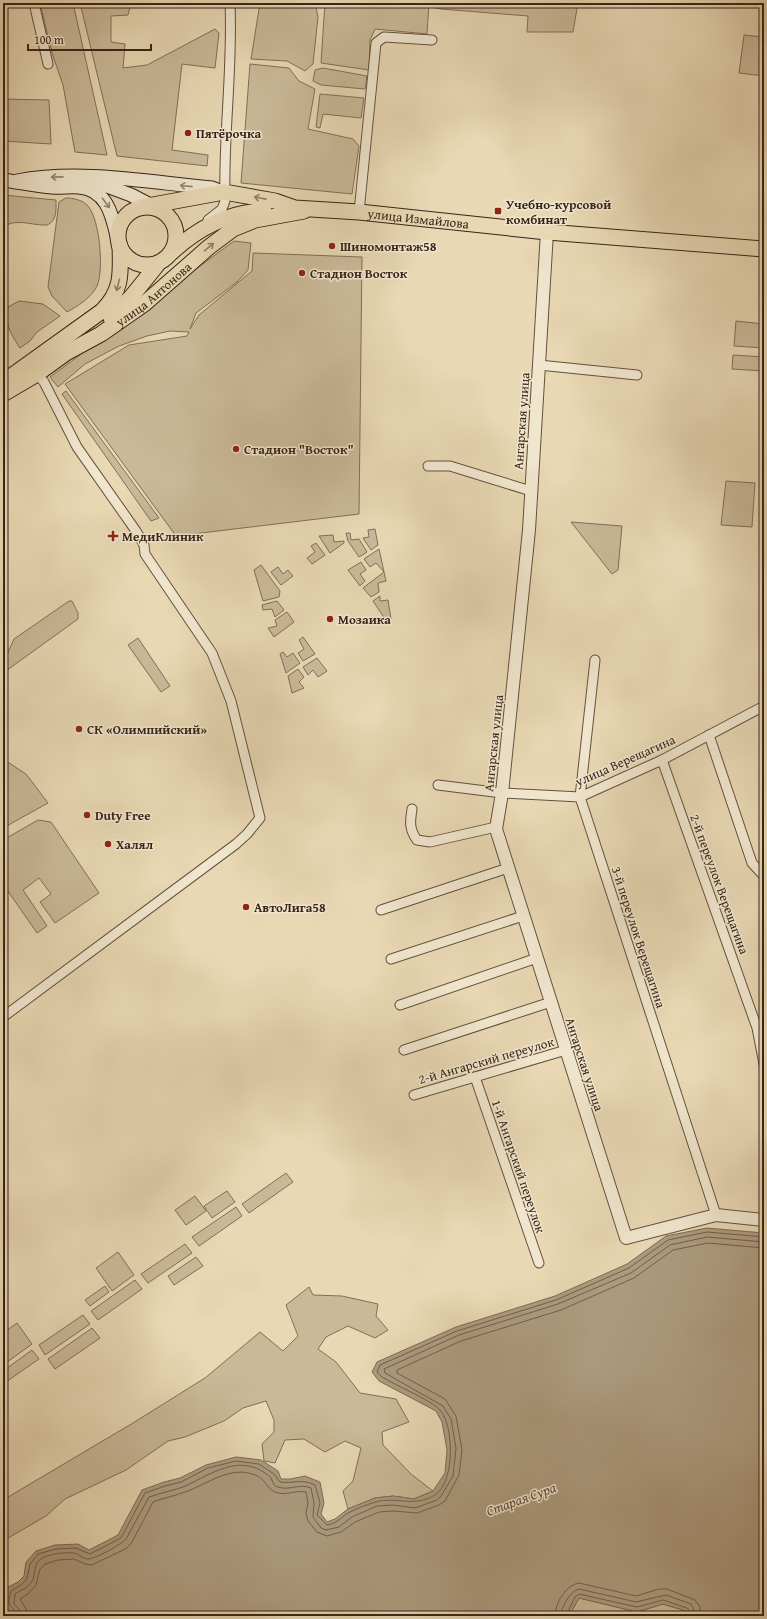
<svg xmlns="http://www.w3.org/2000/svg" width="767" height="1619" viewBox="0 0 767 1619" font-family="'Gentium Book Plus',serif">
<rect width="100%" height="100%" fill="#e8d8b3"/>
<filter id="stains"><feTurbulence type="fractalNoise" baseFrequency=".005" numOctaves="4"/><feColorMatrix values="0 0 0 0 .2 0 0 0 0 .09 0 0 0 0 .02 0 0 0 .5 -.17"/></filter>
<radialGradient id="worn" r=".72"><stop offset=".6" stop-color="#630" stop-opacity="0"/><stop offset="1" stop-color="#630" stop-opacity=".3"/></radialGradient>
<g fill="#cab999" stroke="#826e58">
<path d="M40,3H73L107,155L75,152L63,85L52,53Z"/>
<path d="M80,3H131L128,15L111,16V42L125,44L123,68L147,65L215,29L219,33L215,68L182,64L172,150L208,155L207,166L117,156Z"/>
<path d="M260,3H315L318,17L313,64L305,71L287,61L251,59Z"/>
<path d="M325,3H429L427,34L375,29L370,40L369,70L321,63Z"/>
<path d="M431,3H578L573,32H527L528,16L441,9L431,7Z"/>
<path d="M744,35L764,37V76L739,73Z"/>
<path d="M250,64L289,68L299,81L315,89L308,129L353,139L359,146L352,194L241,183Z"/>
<path d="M323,68L367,76L365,89L321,85L313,81L315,70Z"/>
<path d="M320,94L364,98L361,118L323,114L320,128L316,127Z"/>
<path d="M3,99L49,100L51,144L3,141Z"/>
<path d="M3,195L56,200C56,210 57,221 47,225C33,226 14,217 3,228Z"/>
<path d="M66,198C73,198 83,200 88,206C100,220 104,270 97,286C91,298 78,306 67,312L52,296L48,287L59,202Z"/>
<path d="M234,241L251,243L248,270L237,282L196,313L190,329L199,315L252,271L253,253L362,257L359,514L176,536L65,384L129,345L187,336L189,332L170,331L147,336L119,346L85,364L58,387L50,377Z"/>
<path d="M19,301L43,304L60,316L37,332L30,341L20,348C11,334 4,324 8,307Z"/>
<path d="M736,321L764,324V348L734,346Z"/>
<path d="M733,355L764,357V371L732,369Z"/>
<path d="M66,391L159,518L151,521L62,394Z"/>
<path d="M726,481L755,483L752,527L721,525Z"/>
<path d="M571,522L622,526L618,570L612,574Z"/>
<path d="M375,529L378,545L371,550L363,538L369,537L368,530Z"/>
<path d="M346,533H350L351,540L359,539L367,552L359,557L348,541Z"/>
<path d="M333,535L334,542L344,541V543L330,553L319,536Z"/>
<path d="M316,543L325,555L312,564L307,558L315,552L311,546Z"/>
<path d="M379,549L386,581L378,583L379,592L371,597L363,588L384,572L376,563L370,567L364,559Z"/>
<path d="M361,562L366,570L360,574L365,581L360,586L348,570Z"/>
<path d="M261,565L280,591L279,597L263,601L254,570Z"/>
<path d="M278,567L283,574L288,570L293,576L281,585L271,572Z"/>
<path d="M380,596V601L388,600L391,619L387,622L373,601Z"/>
<path d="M69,601H72L78,613V619L3,673V663L14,639Z"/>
<path d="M277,601L284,610L275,617L272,609L263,610L262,605Z"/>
<path d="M287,612L294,622L274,637L268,628L277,626L275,620Z"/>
<path d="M303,637L315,654L303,661L298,653L304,649L299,640Z"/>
<path d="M138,638L170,686L161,692L128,645Z"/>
<path d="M283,652L287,657L293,653L300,663L286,673L280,654Z"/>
<path d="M317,658L327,671L318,677L313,670L308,675L303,667Z"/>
<path d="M298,669L304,677L299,682L304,688L292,693L288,676Z"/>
<path d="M3,759L26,774L48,803L3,828Z"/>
<path d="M38,820L51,822L99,893L55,923L40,902L51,894L39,878L23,890L47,926L37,933L3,884V840Z"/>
<path d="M286,1173L293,1182L249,1213L242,1204Z"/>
<path d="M227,1191L235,1202L212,1218L204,1206Z"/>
<path d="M195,1196L206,1211L186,1225L175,1210Z"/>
<path d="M236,1207L242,1216L199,1246L192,1237Z"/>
<path d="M185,1244L192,1253L148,1283L141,1274Z"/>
<path d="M118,1252L134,1275L112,1291L96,1268Z"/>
<path d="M196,1257L203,1266L174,1285L168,1276Z"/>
<path d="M135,1280L142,1289L98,1320L91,1311Z"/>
<path d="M105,1286L109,1292L90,1306L85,1300Z"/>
<path d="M309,1287L313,1295L342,1296L378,1304L376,1316L388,1330L375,1338L348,1326L326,1337L318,1349L336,1362L360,1393L396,1399L409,1422L382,1432L383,1445L411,1474L433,1491L414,1499L393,1496L375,1498L348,1509L343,1491L353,1481L361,1448L345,1441L325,1452L304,1439L285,1440L275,1463L264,1461L262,1444L274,1432V1420L266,1401L243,1408L224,1421L185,1437L168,1441L126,1470L65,1499L46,1516L3,1541V1500L133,1423L205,1378L260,1332L283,1351L298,1336L286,1305Z"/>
<path d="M83,1315L90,1324L45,1355L39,1345Z"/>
<path d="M17,1323L32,1344L3,1365V1333Z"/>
<path d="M92,1328L100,1338L55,1369L48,1359Z"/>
<path d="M32,1350L39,1359L3,1384V1371Z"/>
<path d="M579,1598L637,1612L663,1604L686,1611L685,1616H569Z"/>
</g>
<path fill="#ac9a7e" stroke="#7e6a55" d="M707,1228L764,1233V1616H685L686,1611L663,1604L637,1612L579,1598L569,1616H15L6,1610L4,1599L8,1587L18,1582L24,1576L26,1562L36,1551L55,1545L78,1544L89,1550L118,1535L142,1490L164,1482L180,1478L206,1465L236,1457L261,1460L278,1471L281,1479H290L305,1476L320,1482L324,1503L321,1514L327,1522L335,1519L348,1509L375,1498L393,1496L414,1499L433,1491L445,1473L447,1450L442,1422L436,1411L379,1381L372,1372L377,1362L456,1327L555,1296L627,1264L666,1236Z"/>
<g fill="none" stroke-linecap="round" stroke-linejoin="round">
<g stroke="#725e4b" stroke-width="1">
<path d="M16,1616C15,1604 5,1611 11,1591L21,1585L27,1579L30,1564L38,1554L56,1549L76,1548L90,1554L121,1538L145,1493L165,1486L181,1482L208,1468L236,1461L259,1464L274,1474L280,1482C295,1484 300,1478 315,1485L320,1503L317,1515L327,1525C337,1524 342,1516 350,1512C358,1508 368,1504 376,1502C397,1496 414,1508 435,1495C455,1483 455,1422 438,1408C426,1398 397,1386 382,1377L377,1372L380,1365L457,1331L556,1300L629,1268L668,1240L707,1232L764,1237"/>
<path d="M22,1616L20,1610L14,1604L15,1594C21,1590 28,1588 32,1581C36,1574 33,1564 41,1559C48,1554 65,1552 74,1553C79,1554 83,1559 88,1559C95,1559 122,1544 126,1539L149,1497C160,1493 172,1491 183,1487C206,1477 232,1457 258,1469C262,1471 269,1475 271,1478C273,1482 273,1486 278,1487C289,1491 300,1483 311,1488L314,1503L313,1517L321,1528L326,1530L339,1527L352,1517L377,1506L393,1505L415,1508L437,1500L441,1496L453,1476L456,1448L451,1419L443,1406L385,1373L384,1369L459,1335L558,1304L631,1273L670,1245L707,1237L764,1242"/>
<path d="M28,1616L26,1609L20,1599L28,1594L36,1585L40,1569L45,1564L58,1560L74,1559L85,1564L92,1565L127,1548L132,1542L153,1502C163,1498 175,1496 185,1492C208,1484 230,1465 255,1475C266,1478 267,1491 278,1493C288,1495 297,1490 306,1492L308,1503L306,1513L308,1521L317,1532L327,1536L341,1532L355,1522L379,1512L393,1511L417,1513L439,1505L445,1501L459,1475L462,1450L456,1416L445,1399L397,1373V1370L461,1341L561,1310L634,1278L673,1250L708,1243L764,1248"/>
<path d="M555,1616C555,1603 566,1585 579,1583L636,1596L659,1589H667L695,1600L700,1607V1616"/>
<path d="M561,1616C561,1607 570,1591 579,1589L636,1602L666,1595L691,1604L694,1610V1616"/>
<path d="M566,1616L575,1597L579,1594L637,1607L663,1600L687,1608L690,1611L689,1616"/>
</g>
<g stroke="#65503f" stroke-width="11">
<g id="minor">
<path d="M34,3L48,64"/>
<path d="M359,212L376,43L384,37L432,40"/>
<path d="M208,220L222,209L225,201C223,135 233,69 230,3"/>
<path d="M539,365L637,375"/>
<path d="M428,466H450L531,491"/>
<path d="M595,660L580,797L716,1215"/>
<path d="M709,735L752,863L764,876"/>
<path d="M662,760L757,1028L764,1064"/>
<path d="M438,785L502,793L580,797L662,760L764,706"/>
<path d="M412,809C410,822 409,829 417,840L430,842L496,827"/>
<path d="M381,910L508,868"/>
<path d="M391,959L523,916"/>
<path d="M400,1005L537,958"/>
<path d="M3,1017L236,844L247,834L260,818L231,701L212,653L145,554L144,545L136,531L77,447L44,382L37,374"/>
<path d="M404,1050L551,1002"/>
<path d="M475,1077L539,1263"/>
<path d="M414,1095L566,1050"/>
</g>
</g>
<g stroke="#65503f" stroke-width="14">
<path id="tertiary" d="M547,232L529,530L502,793L496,829L626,1238L716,1215L764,1220"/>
</g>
<g stroke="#392318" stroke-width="15">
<g id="secondary">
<path d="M3,180C19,182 35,186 52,187C61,188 70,186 79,187C106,189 112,214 117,236"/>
<path d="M17,181C81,169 147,182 212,188L223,192"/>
<path d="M96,182L131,195L156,208"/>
</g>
</g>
<g stroke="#392318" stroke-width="17">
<g id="primary">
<path id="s1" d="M142,207L224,192L275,201L295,208L359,212L547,232L764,249"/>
<circle cx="147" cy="236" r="29"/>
<path d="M172,252C198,228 228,212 264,211"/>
<path d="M111,318L132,296L157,265"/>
<path d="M3,382L102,311C122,291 121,274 120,246"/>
<path id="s2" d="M3,394L37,374L66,353L101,334L144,304L209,247L233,229L255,220L304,211"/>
</g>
</g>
<use href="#minor" stroke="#f0e6ce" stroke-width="9"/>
<use href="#tertiary" stroke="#f0e6ce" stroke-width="12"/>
<use href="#secondary" stroke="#f0e6ce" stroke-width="13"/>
<use href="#primary" stroke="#e8d8b3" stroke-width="15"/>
</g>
<defs><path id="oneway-shaft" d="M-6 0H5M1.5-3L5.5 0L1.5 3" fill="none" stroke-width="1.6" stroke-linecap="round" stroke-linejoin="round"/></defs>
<g stroke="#948473">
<use href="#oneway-shaft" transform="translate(57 177) rotate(179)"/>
<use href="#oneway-shaft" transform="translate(186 186) rotate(-174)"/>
<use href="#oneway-shaft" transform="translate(106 203) rotate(53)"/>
</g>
<g stroke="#907e66">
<use href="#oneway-shaft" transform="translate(260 198) rotate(-169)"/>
<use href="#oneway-shaft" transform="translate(209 247) rotate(-40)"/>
<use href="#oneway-shaft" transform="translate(118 285) rotate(104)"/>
</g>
<g fill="#8f2418" stroke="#f0e6ce" stroke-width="1.5">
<circle cx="188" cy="133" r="4"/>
<rect x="494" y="207" width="8" height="8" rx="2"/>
<circle cx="332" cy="246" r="4"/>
<circle cx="302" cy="273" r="4"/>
<circle cx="236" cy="449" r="4"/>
<path d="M111 530h4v4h4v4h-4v4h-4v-4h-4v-4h4z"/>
<circle cx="330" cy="619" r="4"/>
<circle cx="79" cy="729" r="4"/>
<circle cx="87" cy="815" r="4"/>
<circle cx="108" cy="844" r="4"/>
<circle cx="246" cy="907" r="4"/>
</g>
<g text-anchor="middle" stroke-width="3" stroke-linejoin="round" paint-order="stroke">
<g font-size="13" font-weight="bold" fill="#392318" stroke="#f0e6ce" text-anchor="start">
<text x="196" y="138">Пятёрочка</text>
<text x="506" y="209">Учебно-курсовой<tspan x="506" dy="15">комбинат</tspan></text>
<text x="340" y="251">Шиномонтаж58</text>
<text x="310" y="278">Стадион Восток</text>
<text x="244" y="454">Стадион "Восток"</text>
<text x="122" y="541">МедиКлиник</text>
<text x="338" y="624">Мозаика</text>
<text x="87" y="734">СК «Олимпийский»</text>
<text x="95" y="820">Duty Free</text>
<text x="116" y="849">Халял</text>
<text x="254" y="912">АвтоЛига58</text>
</g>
<g font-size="13" fill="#392318" stroke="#f0e6ce">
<text dy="5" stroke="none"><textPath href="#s1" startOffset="280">улица Измайлова</textPath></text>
<text dy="5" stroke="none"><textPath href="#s2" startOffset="181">улица Антонова</textPath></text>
<text transform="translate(521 421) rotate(-86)" y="5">Ангарская улица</text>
<text transform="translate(493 743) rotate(-84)" y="5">Ангарская улица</text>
<text transform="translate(625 760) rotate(-24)" y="5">улица Верещагина</text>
<text transform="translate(720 884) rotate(70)" y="5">2-й переулок Верещагина</text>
<text transform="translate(639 937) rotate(72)" y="5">3-й переулок Верещагина</text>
<text transform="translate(486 1060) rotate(-16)" y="5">2-й Ангарский переулок</text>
<text transform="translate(585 1064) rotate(72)" y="5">Ангарская улица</text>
<text transform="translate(519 1166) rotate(71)" y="5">1-й Ангарский переулок</text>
</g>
<g font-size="14" font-style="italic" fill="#5c4737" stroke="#f0e6ce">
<text transform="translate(521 1499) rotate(-20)" y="5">Старая Сура</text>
</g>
</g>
<rect width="767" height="1619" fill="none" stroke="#e8d8b3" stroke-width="16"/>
<rect x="4" y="4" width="759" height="1611" fill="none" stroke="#392318" stroke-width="2"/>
<rect x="8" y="8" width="751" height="1603" fill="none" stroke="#392318"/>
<path d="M28 44v6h123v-6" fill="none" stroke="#392318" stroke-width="2"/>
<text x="34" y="44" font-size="12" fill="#392318" stroke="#f0e6ce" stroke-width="3" paint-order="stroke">100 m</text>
<rect width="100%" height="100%" filter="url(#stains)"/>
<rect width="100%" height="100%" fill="url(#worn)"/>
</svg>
